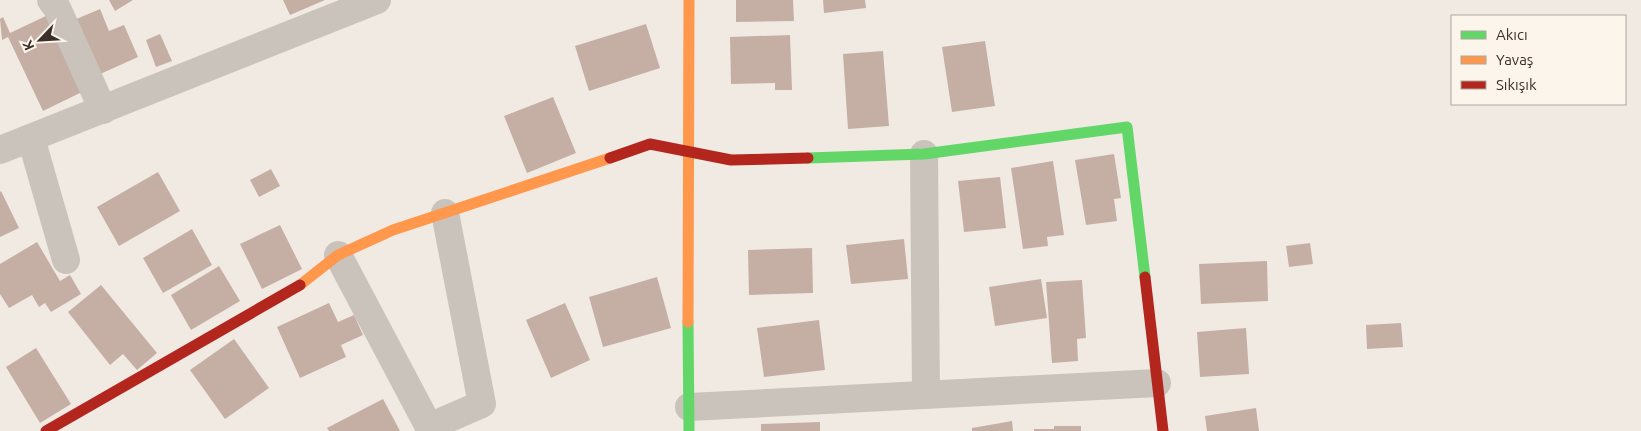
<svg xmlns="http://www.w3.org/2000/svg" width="1641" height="431" viewBox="0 0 1641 431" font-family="Ubuntu,sans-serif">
<rect width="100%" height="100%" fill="#f0eae3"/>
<g fill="#c5afa4">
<path d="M109,0H133L115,11Z"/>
<path d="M283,0H325L290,15Z"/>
<path d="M736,0H793L794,21L736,22Z"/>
<path d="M823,0H865L866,8L824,13Z"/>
<path d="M100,9L109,31L124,25L138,57L98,75L74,20Z"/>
<path d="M50,14L86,90L43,111L8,37L2,40L0,19L3,17L10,33Z"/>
<path d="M646,24L660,68L589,91L575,46Z"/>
<path d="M160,34L172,61L156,67L146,40Z"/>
<path d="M790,35L792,90H775V83L731,84L730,37Z"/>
<path d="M985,41L995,106L952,112L942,47Z"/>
<path d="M883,51L889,126L848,129L843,54Z"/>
<path d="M553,97L576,153L527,173L504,116Z"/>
<path d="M1114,154L1121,198L1114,199L1117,221L1086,225L1075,160Z"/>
<path d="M1053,161L1064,235L1047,237L1048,246L1023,249L1011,168Z"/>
<path d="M271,169L280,186L259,197L250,180Z"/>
<path d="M158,172L180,211L119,246L97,207Z"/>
<path d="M1000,177L1006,228L964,232L958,181Z"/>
<path d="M1,191L19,228L0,237V192Z"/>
<path d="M280,225L302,269L262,289L240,244Z"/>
<path d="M192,229L212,265L163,293L143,258Z"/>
<path d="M904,239L908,279L851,284L846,245Z"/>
<path d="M37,242L60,281L70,275L81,294L51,312L45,303L39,307L32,295L9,308L0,294V264Z"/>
<path d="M1310,243L1313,264L1289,267L1286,246Z"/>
<path d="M812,248L813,293L749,295L748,250Z"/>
<path d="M1267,261L1268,301L1201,304L1199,264Z"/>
<path d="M219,266L240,301L191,330L171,295Z"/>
<path d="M657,277L671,328L603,347L589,297Z"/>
<path d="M1041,279L1047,318L995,326L989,287Z"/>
<path d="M1082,280L1086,338L1077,339L1078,361L1052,363L1046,282Z"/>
<path d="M101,285L157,353L137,370L123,354L110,365L68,312Z"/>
<path d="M329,303L338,322L354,315L363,335L341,345L346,357L300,378L277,327Z"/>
<path d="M565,303L590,360L551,378L526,320Z"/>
<path d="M819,320L825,370L764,377L757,328Z"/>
<path d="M1401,323L1403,347L1367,349L1366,325Z"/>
<path d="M1246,328L1249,374L1200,377L1197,332Z"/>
<path d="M234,339L269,388L225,419L190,370Z"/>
<path d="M36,348L71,404L40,423L6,367Z"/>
<path d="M383,399L400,431H329L327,428Z"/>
<path d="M1256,408L1259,431H1207L1205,416Z"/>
<path d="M1012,421L1013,431H972V428Z"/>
<path d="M820,422V431H761V424Z"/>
<path d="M1054,426H1081V431H1034V429H1054Z"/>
</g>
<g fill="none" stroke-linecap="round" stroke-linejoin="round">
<g stroke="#c9c3bc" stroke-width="28">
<path d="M51,0L57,8L103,110"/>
<path d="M31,138L66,260"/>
<path d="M0,150L377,0"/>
<path d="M924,154L926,395"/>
<path d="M338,255L429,427L482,404L445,213"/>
<path d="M689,407L1157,383"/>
</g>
<g stroke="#63d668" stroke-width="11">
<path d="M808,158L924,154L1127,127L1145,277"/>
<path d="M688,322L689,431"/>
</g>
<g stroke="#ff974d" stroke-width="11">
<path d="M300,285L338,255L393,230L610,158"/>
<path d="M688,322L689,0"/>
</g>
<g stroke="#b3261e" stroke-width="11">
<path d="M610,158L650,144L731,160L808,158"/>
<path d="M1145,277L1163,431"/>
<path d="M46,431L300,285"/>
</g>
</g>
<rect x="1451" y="15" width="175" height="90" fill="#fbf5eb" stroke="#aea69d"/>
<rect x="1461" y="31" width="25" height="8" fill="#63d668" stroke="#aea69d"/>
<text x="1496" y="40" font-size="15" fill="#3b3029">Akıcı</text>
<rect x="1461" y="56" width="25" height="8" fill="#ff974d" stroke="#aea69d"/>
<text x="1496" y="65" font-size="15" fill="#3b3029">Yavaş</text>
<rect x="1461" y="81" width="25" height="8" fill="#b3261e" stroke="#aea69d"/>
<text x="1496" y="90" font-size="15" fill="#3b3029">Sıkışık</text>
<g transform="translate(40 40) rotate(245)" stroke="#fbf5eb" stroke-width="4" paint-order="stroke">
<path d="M0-4L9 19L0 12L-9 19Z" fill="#3b3029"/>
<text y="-8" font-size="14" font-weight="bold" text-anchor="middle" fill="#3b3029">K</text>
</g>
</svg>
